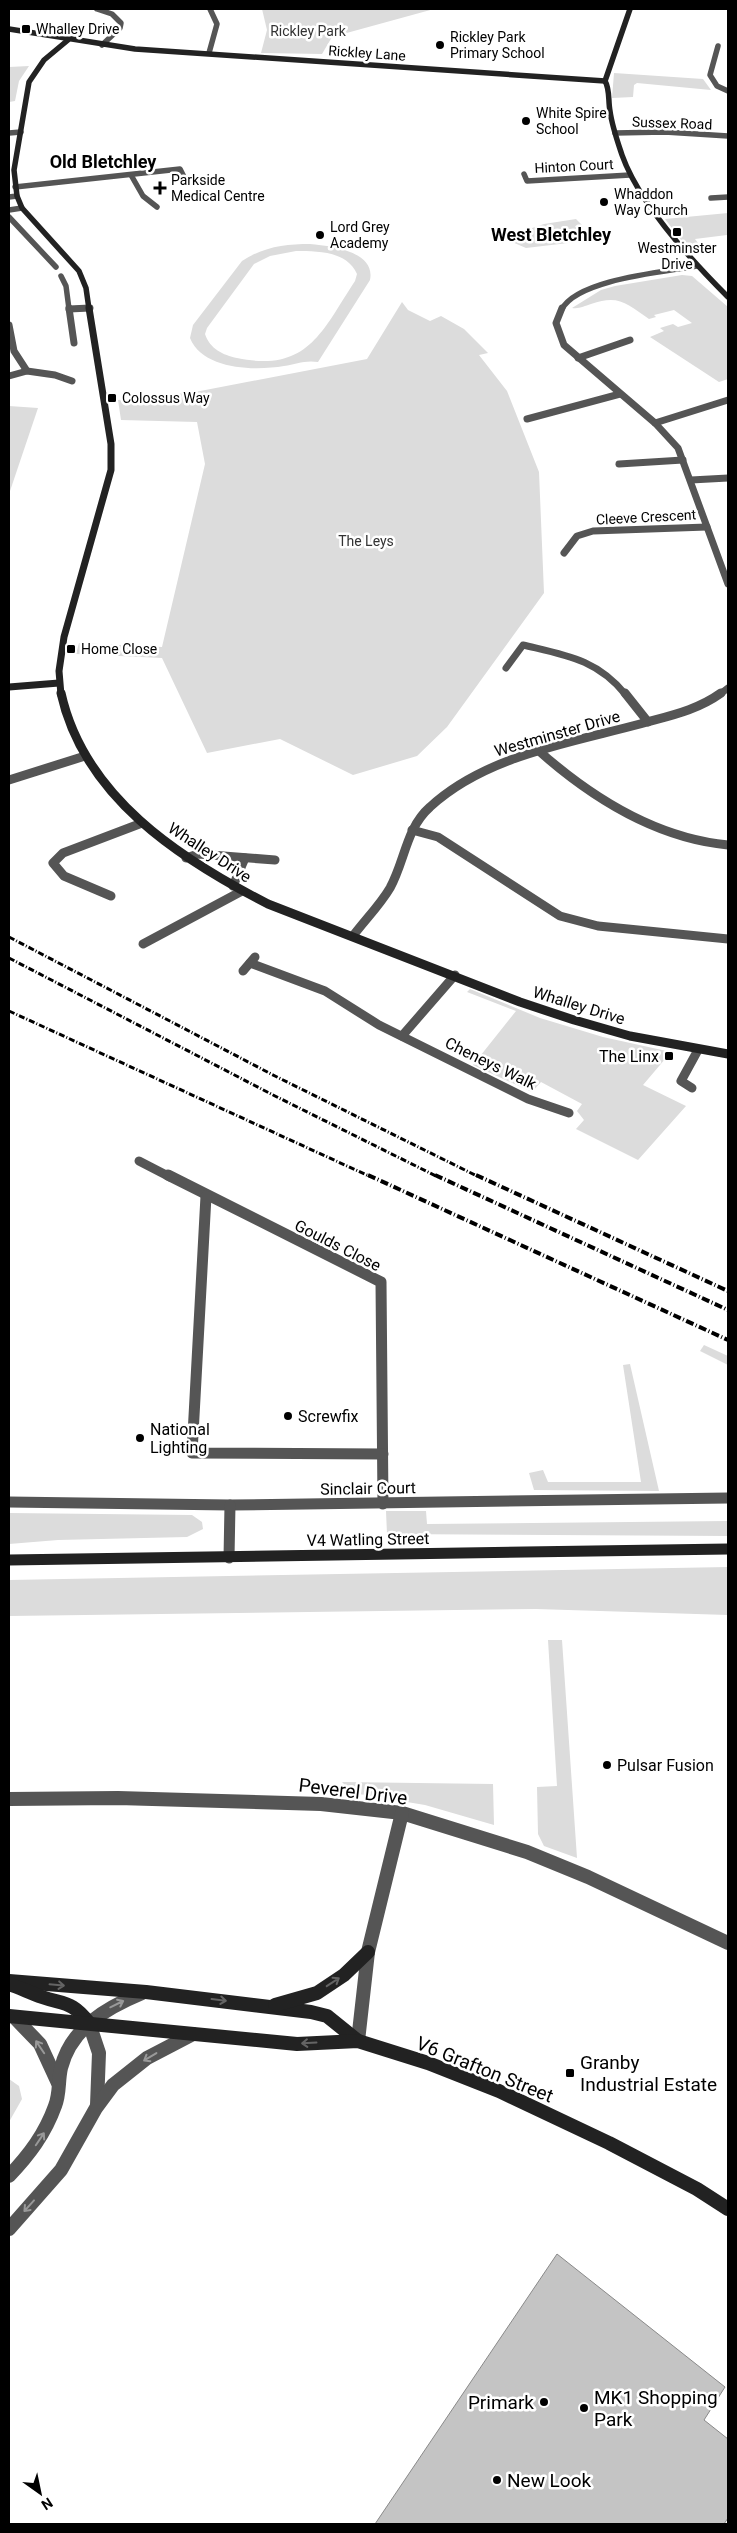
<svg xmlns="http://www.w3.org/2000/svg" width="737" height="2533" viewBox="0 0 737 2533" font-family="Roboto,sans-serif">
<rect width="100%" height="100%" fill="#fff"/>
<g fill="#dcdcdc" fill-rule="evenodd">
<path d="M262,9H434L332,37L322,54L261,53L267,30Z"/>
<path d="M29,66L19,81L15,101L9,102V67Z"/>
<path d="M614,73L703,79L711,90L637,83L634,85L633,97L612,98Z"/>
<path d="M728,213L727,235L695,239L703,250L687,253L688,249L665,219Z"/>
<path d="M576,219L582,225L575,226L585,241L526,248L503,238L544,224Z"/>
<path d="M310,244C330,246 376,251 370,280L318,362C305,360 296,364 284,366C255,371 203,370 190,338L193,325L242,261C263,247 285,244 310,244ZM296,251C317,251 347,251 357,274L355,281C322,331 308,373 237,358C223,355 210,349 205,334L207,328L254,264L270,256Z"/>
<path d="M682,275L692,276L728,307V379L719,382L650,337L664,331L660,328L673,324L678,327L692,323L674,310L654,315L656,317L649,319C627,304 619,294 591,304C584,306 580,309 572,308L601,290L615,286Z"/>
<path d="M402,302L408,310L430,321L441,316L464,329L488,353L479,355L507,391L539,472L544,593L447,727L417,756L353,775L280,739L207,753L162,658L76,654L79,643L162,647L205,464L197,422L121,420L118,400L195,392L367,359Z"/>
<path d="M9,406L38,408L9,494Z"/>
<path d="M470,989L540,1018L603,1037L671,1052L643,1085L686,1106L638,1160L576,1129L584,1120L577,1111L582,1104L541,1082L532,1092L473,1065L516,1011L467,992Z"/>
<path d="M704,1345L728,1356V1365L700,1351Z"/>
<path d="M630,1364L659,1491L534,1490L529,1473L543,1470L548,1482H641L623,1365Z"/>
<path d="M386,1511H426L427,1524L728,1521V1536L387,1534Z"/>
<path d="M9,1513L192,1515L202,1522L203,1529L187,1537L58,1540L9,1544Z"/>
<path d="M728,1567V1615L536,1609L9,1616V1580Z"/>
<path d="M548,1640H562L577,1858L544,1846L538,1834L537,1787L557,1786Z"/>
<path d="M342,1782L493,1784L494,1825L425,1805L353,1793Z"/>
<path d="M9,2079L19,2086L22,2099L9,2122Z"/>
</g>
<path fill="#c4c4c4" stroke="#898989" d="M557,2254L725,2387L704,2420L728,2439V2518L724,2524H375Z"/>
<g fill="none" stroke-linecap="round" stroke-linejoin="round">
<g stroke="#555" stroke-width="5.5">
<path d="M97,9L112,14L121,23L120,28L102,45"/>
<path d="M718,46L710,75L717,86L728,91"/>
<path d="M209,53L217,24L210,9"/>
<path d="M9,133L21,132"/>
<path d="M615,133L665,132L728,136"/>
<path d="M524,174L527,181L630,175"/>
<path d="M131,175L143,196L157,207"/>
<path d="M15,187L180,169L184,177"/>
<path d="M9,197L17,196"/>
<path d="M711,198L728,197"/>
<path d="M9,210L22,208"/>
<path d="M9,217L56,267"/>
<path d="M61,276L66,286L69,309"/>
<path d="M70,309L90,308"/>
<path d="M562,309C578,279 665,272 697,266"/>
</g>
<g stroke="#555" stroke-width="7">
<path d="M69,308L74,343"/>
<path d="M562,308L556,323L564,345L655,423L678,448L728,584"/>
<path d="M69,309L90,308"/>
<path d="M9,325L14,351L27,371L55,375L72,381"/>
<path d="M578,358L630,340"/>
<path d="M9,376L27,371"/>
<path d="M527,419L620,394"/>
<path d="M655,423L728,400"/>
<path d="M619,464L683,460"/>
<path d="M691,480L728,478"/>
<path d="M564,553L577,536L593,531L707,527"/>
<path d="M506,668L523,645C565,655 597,659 626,695"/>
<path d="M719,695L728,688"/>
</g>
<g stroke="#555" stroke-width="9">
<path d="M625,693L648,722"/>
<path d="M539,751C592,798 655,838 728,845"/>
<path d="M9,780L85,756"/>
<path d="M412,830L438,837L560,916L598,926L728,939"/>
<path d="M186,858L198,854L275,860"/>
<path d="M233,886L245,858"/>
<path d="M111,896L64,876L53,863L63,853L142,823"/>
<path d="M353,936C365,920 380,905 390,888C405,861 406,828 430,807C485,756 569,743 640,724C668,716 696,711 721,693"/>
<path d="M143,944L242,891"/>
<path d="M250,963L325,991L379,1025L528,1099L569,1113"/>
<path d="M243,971L255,957"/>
<path d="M402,1036L455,975"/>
<path d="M692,1088L681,1081L698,1050"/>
<path d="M139,1161L170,1177"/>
</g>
<g stroke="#555" stroke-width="11">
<path d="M168,1175L381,1282L383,1504"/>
<path d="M206,1196L192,1453L383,1454"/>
<path d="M9,1502L230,1505L728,1498"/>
<path d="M229,1558L230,1505"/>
</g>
<g stroke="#555" stroke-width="14">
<path d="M9,1799L118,1798L321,1804L402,1813L527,1852L588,1877L728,1943"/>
<path d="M14,2017L40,2044L58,2083"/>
<path d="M89,2023L99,2053L97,2105"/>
<path d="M358,2041L368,1952L402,1813"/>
<path d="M9,2176C29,2155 45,2134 55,2106C60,2094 58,2081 61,2068C71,2028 106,2008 142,1993"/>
<path d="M9,2229L61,2170L96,2108L113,2085L147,2058L193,2034"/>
</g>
<g stroke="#222" stroke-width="5.5">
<path d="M630,9L605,81C610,89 608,101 610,111C612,126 617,140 622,155C639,203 692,261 728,297"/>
<path d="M9,29L135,49L605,81"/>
<path d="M68,40L44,60L29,82L14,170L17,196L22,208L79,271L86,288L89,309"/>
</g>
<g stroke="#222" stroke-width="7">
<path d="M9,687L59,683"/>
<path d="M61,695L59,671L64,637L111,470V444L89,308"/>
</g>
<path stroke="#222" stroke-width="9" d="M61,693C84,797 180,859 268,904L520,1002L574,1020L630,1036L728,1054"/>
<path stroke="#222" stroke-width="11" d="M9,1560L728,1549"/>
<g stroke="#222" stroke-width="14">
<path d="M9,1981L146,1992L311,2012L327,2016L358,2041"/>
<path d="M9,1984C20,1988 31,1993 42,1997C65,2005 72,2001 89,2023"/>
<path d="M275,2005L317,1993L344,1975L368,1952"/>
<path d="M9,2016L297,2044L358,2041L428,2063L499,2091L609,2143L697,2189L728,2209"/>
</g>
<g stroke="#000" stroke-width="3" stroke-dasharray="6 2 1 2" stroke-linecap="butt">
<path d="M9,937L275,1076L479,1177"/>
<path d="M9,958L275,1096L438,1177"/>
<path d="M9,1011L371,1177"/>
</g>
<g stroke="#000" stroke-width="4" stroke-dasharray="8 2.5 1 2.5" stroke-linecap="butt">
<path d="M368,1175L728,1340"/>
<path d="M435,1175L728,1310"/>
<path d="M476,1175L728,1291"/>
</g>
</g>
<defs><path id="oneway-shaft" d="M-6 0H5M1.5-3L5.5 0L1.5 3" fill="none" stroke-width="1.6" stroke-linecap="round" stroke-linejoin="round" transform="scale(1.25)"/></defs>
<g stroke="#646464">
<use href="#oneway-shaft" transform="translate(333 1982) rotate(-33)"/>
<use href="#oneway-shaft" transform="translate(57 1985) rotate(5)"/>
<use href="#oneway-shaft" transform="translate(219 2000) rotate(7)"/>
<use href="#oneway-shaft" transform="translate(309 2043) rotate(177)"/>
</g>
<g stroke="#999">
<use href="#oneway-shaft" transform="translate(117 2004) rotate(-26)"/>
<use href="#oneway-shaft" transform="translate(40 2047) rotate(-124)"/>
<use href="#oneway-shaft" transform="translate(150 2057) rotate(149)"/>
<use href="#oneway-shaft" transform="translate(40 2139) rotate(-56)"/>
<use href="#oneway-shaft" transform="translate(29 2206) rotate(132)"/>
</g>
<g fill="#000" stroke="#fff" stroke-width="2">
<rect x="21" y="24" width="10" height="10" rx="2.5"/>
<circle cx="440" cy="45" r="5"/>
<circle cx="526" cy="121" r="5"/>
<path d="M157.5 180.5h5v5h5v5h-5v5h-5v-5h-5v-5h5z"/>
<circle cx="604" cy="202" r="5"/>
<rect x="672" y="227" width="10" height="10" rx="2.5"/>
<circle cx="320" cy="235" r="5"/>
<rect x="107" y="393" width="10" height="10" rx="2.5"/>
<rect x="66" y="644" width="10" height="10" rx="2.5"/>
<rect x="664" y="1051" width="10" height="10" rx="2.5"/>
<circle cx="288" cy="1416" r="5"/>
<circle cx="140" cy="1438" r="5"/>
<circle cx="607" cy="1765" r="5"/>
<rect x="565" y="2068" width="10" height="10" rx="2.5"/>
<circle cx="544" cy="2402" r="5"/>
<circle cx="584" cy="2408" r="5"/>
<circle cx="497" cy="2480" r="5"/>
</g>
<g text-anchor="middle" stroke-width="5" stroke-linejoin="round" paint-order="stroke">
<g font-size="14" fill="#000" stroke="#fff" text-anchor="start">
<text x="36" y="34">Whalley Drive</text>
<text x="450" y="42">Rickley Park<tspan x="450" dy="16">Primary School</tspan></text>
<text x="536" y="118">White Spire<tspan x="536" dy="16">School</tspan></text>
<text x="171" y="185">Parkside<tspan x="171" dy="16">Medical Centre</tspan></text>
<text x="614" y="199">Whaddon<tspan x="614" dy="16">Way Church</tspan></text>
<text x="330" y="232">Lord Grey<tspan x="330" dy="16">Academy</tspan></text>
<text x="677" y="253" text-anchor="middle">Westminster<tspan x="677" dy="16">Drive</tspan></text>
<text x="122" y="403">Colossus Way</text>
<text x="81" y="654">Home Close</text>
</g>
<g font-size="14" fill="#333" stroke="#fff">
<text x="308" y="36">Rickley Park</text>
<text x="366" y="546">The Leys</text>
</g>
<g font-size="14" fill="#000" stroke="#fff">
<text transform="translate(367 53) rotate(4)" y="5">Rickley Lane</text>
<text transform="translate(672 123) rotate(2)" y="5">Sussex Road</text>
<text transform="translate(574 166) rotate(-3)" y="5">Hinton Court</text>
<text transform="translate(646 517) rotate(-3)" y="5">Cleeve Crescent</text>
</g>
<g font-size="16" fill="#000" stroke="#fff">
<text transform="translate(557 733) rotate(-16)" y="6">Westminster Drive</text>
<text transform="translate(210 852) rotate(33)" y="6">Whalley Drive</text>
<text transform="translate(579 1005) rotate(17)" y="6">Whalley Drive</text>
<text transform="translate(491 1063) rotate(26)" y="6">Cheneys Walk</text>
<text transform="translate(338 1245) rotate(27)" y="6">Goulds Close</text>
<text transform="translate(368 1488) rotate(-1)" y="6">Sinclair Court</text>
<text transform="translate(368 1539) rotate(-1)" y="6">V4 Watling Street</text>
</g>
<g font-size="16" fill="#000" stroke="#fff" text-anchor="start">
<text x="659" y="1062" text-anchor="end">The Linx</text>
<text x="298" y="1422">Screwfix</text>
<text x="150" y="1435">National<tspan x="150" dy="18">Lighting</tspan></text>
<text x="617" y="1771">Pulsar Fusion</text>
</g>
<g font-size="18" font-weight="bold" fill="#000" stroke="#fff">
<text x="103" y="168">Old Bletchley</text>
<text x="551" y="241">West Bletchley</text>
</g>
<g font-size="19" fill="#000" stroke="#fff">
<text transform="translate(353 1791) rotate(7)" y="7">Peverel Drive</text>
<text transform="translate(485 2069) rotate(22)" y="7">V6 Grafton Street</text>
</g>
<g font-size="19" fill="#000" stroke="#fff" text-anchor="start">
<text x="580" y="2069">Granby<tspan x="580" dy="22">Industrial Estate</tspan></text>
<text x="594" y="2404">MK1 Shopping<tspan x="594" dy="22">Park</tspan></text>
<text x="534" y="2409" text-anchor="end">Primark</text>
<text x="507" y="2487">New Look</text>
</g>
</g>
<rect width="737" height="2533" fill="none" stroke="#000000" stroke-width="20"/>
<g transform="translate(40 2493) rotate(147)" stroke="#ffffff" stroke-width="4" paint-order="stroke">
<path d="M0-4L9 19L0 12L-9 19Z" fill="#000000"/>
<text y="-8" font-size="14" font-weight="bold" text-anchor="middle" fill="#000000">N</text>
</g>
</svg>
